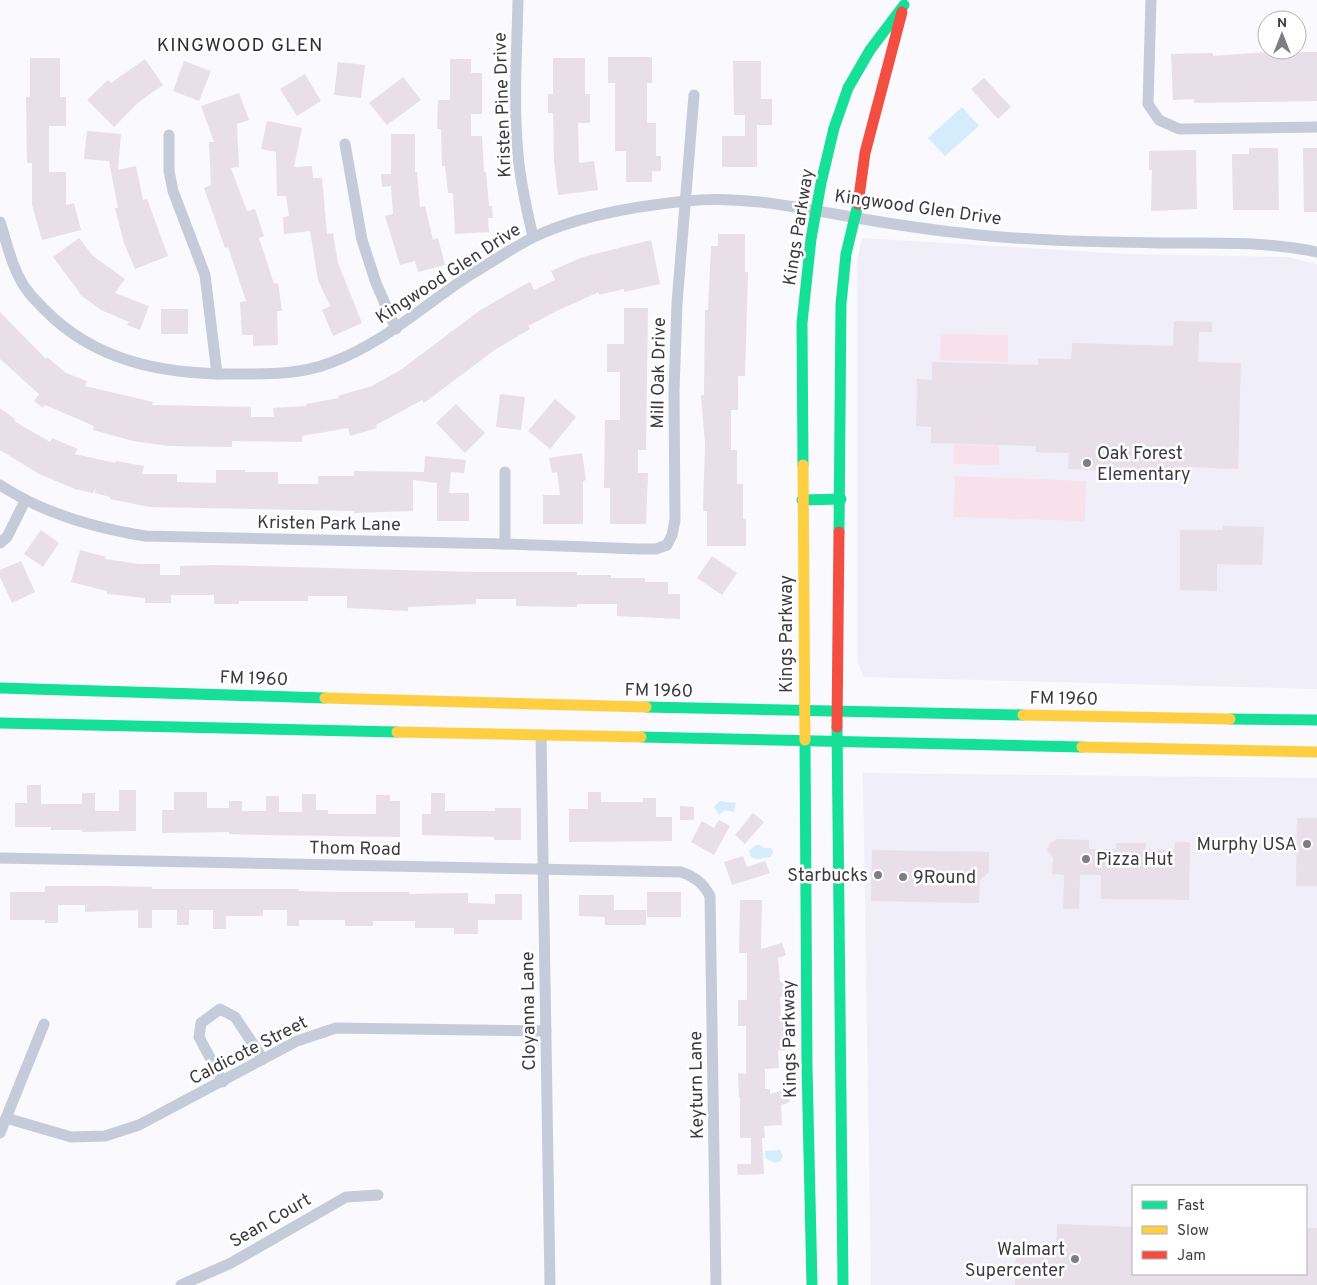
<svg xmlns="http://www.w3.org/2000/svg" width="1317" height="1285" viewBox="0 0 1317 1285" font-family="Overpass,sans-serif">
<rect width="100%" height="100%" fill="#faf9fd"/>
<g fill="#f0eef9" fill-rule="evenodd">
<path d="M862,238L1125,254L1287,257L1317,264V689L864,677L857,662V262Z"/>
<path d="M863,773L1317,778V1285H871ZM1133,1186H1306V1274H1133Z"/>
</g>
<g fill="#f9e1eb">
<path d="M941,334L1008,335V362L940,360Z"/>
<path d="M954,444L999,446V465L954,464Z"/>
<path d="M955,476L1086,481L1085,521L954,517Z"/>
</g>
<g fill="#d4ecfc">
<path d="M962,107L979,126L945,156L928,138Z"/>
<path d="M720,801L736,803L734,812L725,810L719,815L714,807Z"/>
<path d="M756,845H760L764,848H771L773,852L771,857L757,859L751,857L749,851Z"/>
<path d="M780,1150L783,1156L781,1161L775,1163L765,1158V1151Z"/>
</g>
<g fill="#e8dfe9">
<path d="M1266,52H1317V101L1194,103V99L1173,100L1171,54L1213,53V56Z"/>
<path d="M608,57H652V83H647V123H656V156H661V171H652V182H626V151H615V83H608Z"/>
<path d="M30,58H60V97H66V126H49V172H66V205L74,203L81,230L42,240L32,205V163H27L26,97H30Z"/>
<path d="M553,58H585V94H590V123H578L579,163L594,161L598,190L558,195L554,161L553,113H548V94H553Z"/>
<path d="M145,59L163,85L140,101L114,127L87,100L108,80L111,83Z"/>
<path d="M450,59H471V73H482V114H471V136H482L484,172H486L489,206H492L493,218H488L489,232L455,234L453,193H448L445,166H442L441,129H437L438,100H450Z"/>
<path d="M184,61L211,71L199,101L173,91Z"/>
<path d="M733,61H761V99H772V125H757V167H722V136H745V115H734Z"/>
<path d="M338,62L365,65L361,98L334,95Z"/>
<path d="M305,74L321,101L297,116L280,89Z"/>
<path d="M403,77L421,100L387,125L369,103Z"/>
<path d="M984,78L1011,107L998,119L971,89Z"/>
<path d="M239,93L249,120L237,124L239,167L231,168L247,211L255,209L264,236L259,238L274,284L278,283L282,311H277L278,345L253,346V335H242L240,302L246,301L228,247L225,248L204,188L211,185L209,142H214L201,106Z"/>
<path d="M267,121L302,128L294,167L312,166L313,178H322L327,234L333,233L338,263L362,323L333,336L322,310L330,306L318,280L310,231L284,234L283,217L289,216L286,196H277L276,152L261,149Z"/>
<path d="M87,131L121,134L118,170L136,166L143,200L147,199L168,256L135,269L124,243L115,208H118L109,161L84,159Z"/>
<path d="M391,134H415V172H417L420,207L425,206L433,240L438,238L445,265L418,272L415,261L400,265L385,216L393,214L391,186L382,187L381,174H391Z"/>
<path d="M1249,148H1278L1279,210H1233L1232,154H1249Z"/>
<path d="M1303,148H1317V212H1304Z"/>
<path d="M1196,150L1197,209L1151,211L1152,170H1149V151Z"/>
<path d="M718,234H745V272H748L745,376H738V410H731V450H737V484H743V519H746V546H707V511H703L705,444L701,395H704L705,310H708L711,246H718Z"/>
<path d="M79,238L93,256L125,279L115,293L149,306L140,330L127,325L129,322L101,310L79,294L80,293L53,257Z"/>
<path d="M651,240L660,284L624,292V289L599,295V292L559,310L528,326L530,329L496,349L424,403L422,400L376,425L377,428L350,436L348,428L302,436V442L232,441V447L169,446L133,441L93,430L94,426L45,405L43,408L34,401L39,394L0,359V312L46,359L47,357L66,373L87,381L85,386L153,402L152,405L251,407V417H274L273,408L306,406V404L339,398L338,396L372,386L402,369L479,311L522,286L530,282L534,290L555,280L551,271L583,257Z"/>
<path d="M624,308H648L646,450H638V473H648L646,524H610V488H604L605,420H620V372H607V344H624Z"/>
<rect x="161" y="309" width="27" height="25"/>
<path d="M1174,321L1212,322V332H1199L1198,362L1241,363L1238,469L1182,467V473L1068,469L1069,453L1035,452L1036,446L931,443V427L916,426L917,379L932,380V362L1038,365V359H1071L1072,343L1173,346Z"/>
<path d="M500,394L525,397L521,430L496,427Z"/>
<path d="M555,399L576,417L550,449L528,431Z"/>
<path d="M456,404L485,433L465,453L436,423Z"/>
<path d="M0,408L15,419L14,421L50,442L52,438L78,449L75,454L115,463L116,461L144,466L142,474H177V482L216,483V470H245V472H278V484H318V476H354V471L424,472L425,456L466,460L464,473L451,472L449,493H469V521H437V483L413,480V511L354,513V511L149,507L110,499V497L95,493L96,488L93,493L75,489L39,474L0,450Z"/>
<path d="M582,453L586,480L583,481V524H543V495H560L557,472L552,473L549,458Z"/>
<path d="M1223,526L1264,527L1262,565L1217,564V591L1180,590V530H1223Z"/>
<path d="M41,530L59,543L43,567L24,554Z"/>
<path d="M80,550L106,557L105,559L139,564H160V575H180V566L214,565L476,572H577V575H611V578H645V582H668V594H680V619L617,616V604H577V607L516,606V599H476V604L408,607V611L347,608V596H308V601H239V604H214V595H171V603H145V598L107,594V591L71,582Z"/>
<path d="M712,556L737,573L722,595L697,578Z"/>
<path d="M21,561L35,592L12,603L0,577V570Z"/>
<path d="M27,785H41V804H82V793H95V811H119V790H136V831L82,832V830H51V827H15V803H27Z"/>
<path d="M174,792H207V808H229V801H242V811H266V796H279V812H302V794H316V810H328V814H376V795H390V801H400V837L266,835L229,834V832L162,833V810H174Z"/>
<path d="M588,792H601V802H643V798H656V817H672V841L569,842V809H588Z"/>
<path d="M431,793H445V811H495V808H521V840H494V837L422,835V814H431Z"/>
<path d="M680,806L694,807V820H680Z"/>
<path d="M753,813L764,822L745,844L735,835Z"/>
<path d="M1297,818H1317V886H1296Z"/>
<path d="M719,820L730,826L714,855L691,842L702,821L714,828Z"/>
<path d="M1058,839L1089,840V849H1116V843H1146V849L1174,850L1175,842H1190L1189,900L1101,899V875H1080L1079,909H1063L1064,875L1052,874L1053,858L1047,850L1050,843Z"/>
<path d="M872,850L989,852V872L980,880L979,903L871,901Z"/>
<path d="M743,856L747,867L765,861L770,873L732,885L724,862Z"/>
<path d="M45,886H110L152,887V889H299V891L337,892H409V894L468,893V903L495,904V894H522V920H478V934H454V928H415V921H373V926H345V920H299V926H287V910H263V916H226V929H213V910H189V925H177V910H152V928H138V910L85,912V905H58V923H45V920H10V892H45Z"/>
<rect x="647" y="892" width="34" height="25"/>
<path d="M579,895H614V910H646V925H605V917L579,916Z"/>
<path d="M740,900H762L761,949L782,943L786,955L778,958L780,982H783L788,995L780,997L781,1017H790V1034H788L785,1051L778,1050L779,1068L765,1069V1089H770V1094L787,1089L790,1102L781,1105L782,1125L764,1126L765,1138H762L764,1174L738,1175L737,1164H751V1138H740V1097H739L738,1073L746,1074V1026H738V1000H747V953H739Z"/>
<path d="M1057,1224L1133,1227V1274H1306V1228H1317V1285H1015L1016,1253L1056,1254Z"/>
</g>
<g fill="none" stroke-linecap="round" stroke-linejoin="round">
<g stroke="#c5cbd8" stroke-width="11">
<path d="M518,0C517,51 513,103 518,154C520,182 527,210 533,237"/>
<path d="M1151,0L1148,104L1159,120L1179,129L1317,127"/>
<path d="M169,135V171L173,191L205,275L217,374"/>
<path d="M345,144L362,240L376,283L396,329"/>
<path d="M0,222C6,240 10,260 19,277C25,290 35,300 45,310C95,361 162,374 230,374C264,374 299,375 330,363C383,344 424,305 470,275C490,263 511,249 532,238C576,216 637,206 686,201C744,195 800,208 857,218C897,225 938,231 979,235C1039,241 1099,242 1159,243C1212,243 1265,241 1317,252"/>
<path d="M505,472V544"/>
<path d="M0,485C43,513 94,528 145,536L505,544L639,549H656L667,545L672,535L675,520L674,391L677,303L694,95"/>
<path d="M0,543L7,537L25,501"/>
<path d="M541,736L550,1285"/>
<path d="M0,858L681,872C695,877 703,883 710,896L716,1285"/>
<path d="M223,1082L199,1037L201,1023L220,1009L235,1017L263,1059"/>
<path d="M6,1118L71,1137L105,1136L139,1125L297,1041L336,1028L546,1031"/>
<path d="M0,1133L44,1024"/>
<path d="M181,1285L231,1263L346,1197L378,1195"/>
</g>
<g stroke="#16e098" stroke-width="11">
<path d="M803,465L802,323L811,239L821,183L834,128L848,88L870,50L904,5"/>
<path d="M802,500L841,499"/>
<path d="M839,532L841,304L846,254L858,204"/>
<path d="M0,688L325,698"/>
<path d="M646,707L1023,715"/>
<path d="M1230,719L1317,720"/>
<path d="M0,723L397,732"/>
<path d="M837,727L843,1285"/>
<path d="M641,737L1082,747"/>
<path d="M805,740L807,1066L812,1285"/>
</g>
<g stroke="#ffcf43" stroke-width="11">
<path d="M803,465L805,740"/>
<path d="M325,698L646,707"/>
<path d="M1023,715L1230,719"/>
<path d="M397,732L641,737"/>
<path d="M1082,747L1317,752"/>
</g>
<g stroke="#f24e42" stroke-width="11">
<path d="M858,204L865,153L902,12"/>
<path d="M837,727L839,532"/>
</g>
</g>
<g fill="#7e7e82" stroke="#fff" stroke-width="2">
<circle cx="1087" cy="463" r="5"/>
<circle cx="1307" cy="844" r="5"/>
<circle cx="1086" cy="859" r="5"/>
<circle cx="878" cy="875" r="5"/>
<circle cx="903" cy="877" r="5"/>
<circle cx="1075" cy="1259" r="5"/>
</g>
<g text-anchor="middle" stroke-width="5" stroke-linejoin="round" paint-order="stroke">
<g font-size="18" fill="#3c3b3f" stroke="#fff">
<text transform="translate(502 105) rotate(-92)" y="6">Kristen Pine Drive</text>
<text transform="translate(918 207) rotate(8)" y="6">Kingwood Glen Drive</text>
<text transform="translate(798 227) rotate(-81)" y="6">Kings Parkway</text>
<text transform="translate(448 273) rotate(-33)" y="6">Kingwood Glen Drive</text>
<text transform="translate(658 373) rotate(-89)" y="6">Mill Oak Drive</text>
<text transform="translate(329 523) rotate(1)" y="6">Kristen Park Lane</text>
<text transform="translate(786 634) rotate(-90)" y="6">Kings Parkway</text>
<text transform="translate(254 678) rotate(2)" y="6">FM 1960</text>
<text transform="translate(659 690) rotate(1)" y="6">FM 1960</text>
<text transform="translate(1064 698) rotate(1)" y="6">FM 1960</text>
<text transform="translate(355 848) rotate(1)" y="6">Thom Road</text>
<text transform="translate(528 1011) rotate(-91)" y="6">Cloyanna Lane</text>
<text transform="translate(789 1039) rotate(-91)" y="6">Kings Parkway</text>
<text transform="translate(248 1050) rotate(-27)" y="6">Caldicote Street</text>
<text transform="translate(696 1085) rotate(-91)" y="6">Keyturn Lane</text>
<text transform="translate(270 1220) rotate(-30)" y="6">Sean Court</text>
</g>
<g font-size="18" fill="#3c3b3f" stroke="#fff" text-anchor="start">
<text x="1097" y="459">Oak Forest<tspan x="1097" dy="21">Elementary</tspan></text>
<text x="1297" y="850" text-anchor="end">Murphy USA</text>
<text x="1096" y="865">Pizza Hut</text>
<text x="868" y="881" text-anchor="end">Starbucks</text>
<text x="913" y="883">9Round</text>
<text x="1065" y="1255" text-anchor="end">Walmart<tspan x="1065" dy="21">Supercenter</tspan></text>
</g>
<g font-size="19" letter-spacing="1" fill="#2e2d34" stroke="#fff">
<text x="240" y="51">KINGWOOD GLEN</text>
</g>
</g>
<rect x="1132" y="1185" width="175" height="90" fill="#ffffff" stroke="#b1b1b2"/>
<rect x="1142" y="1201" width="25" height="8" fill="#16e098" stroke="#b1b1b2"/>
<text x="1177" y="1210" font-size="15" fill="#3c3b3f">Fast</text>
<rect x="1142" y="1226" width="25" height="8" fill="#ffcf43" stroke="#b1b1b2"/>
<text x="1177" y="1235" font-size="15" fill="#3c3b3f">Slow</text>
<rect x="1142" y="1251" width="25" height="8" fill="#f24e42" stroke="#b1b1b2"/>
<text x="1177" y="1260" font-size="15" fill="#3c3b3f">Jam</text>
<g transform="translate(1282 35)"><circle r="24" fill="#ffffff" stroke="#b1b1b2"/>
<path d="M0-4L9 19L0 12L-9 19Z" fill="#7e7e82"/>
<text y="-8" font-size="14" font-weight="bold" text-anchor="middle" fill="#3c3b3f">N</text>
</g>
</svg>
